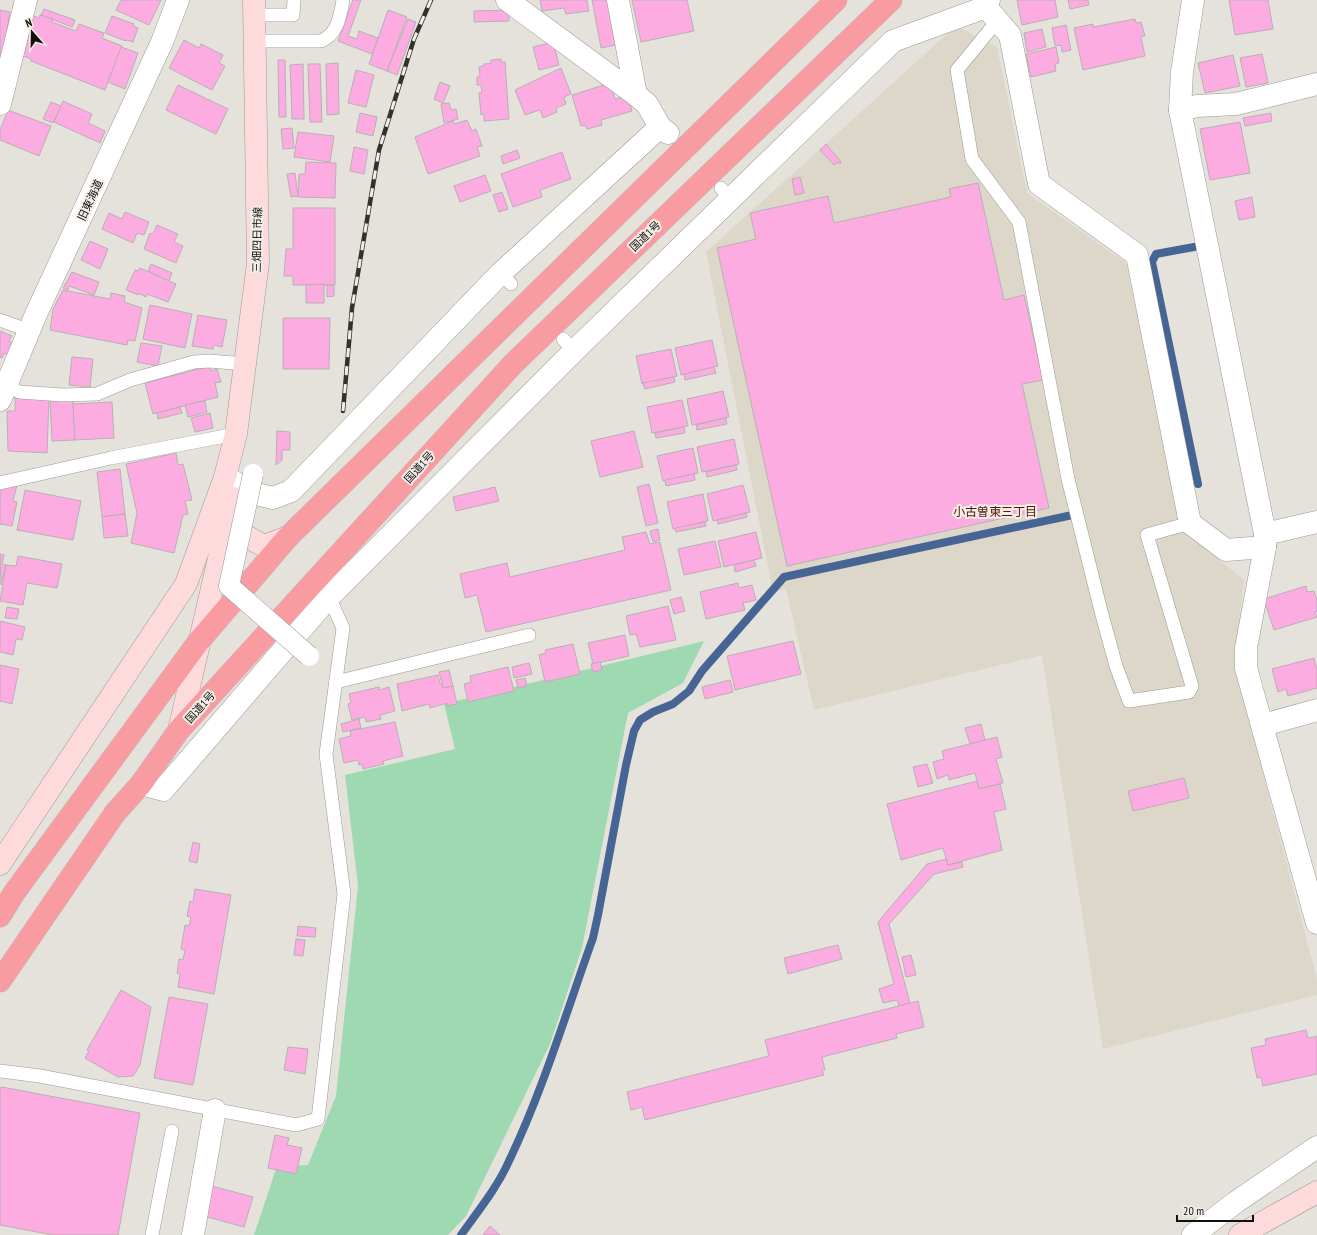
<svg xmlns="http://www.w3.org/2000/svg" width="1317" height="1235" viewBox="0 0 1317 1235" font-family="'PT Sans Narrow','Noto Sans JP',sans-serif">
<rect width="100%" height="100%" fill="#e5e2db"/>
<path fill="#dcd7c9" d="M956,26L997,47L1027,193L1126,263L1184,531L1244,580L1234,663L1317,979V995L1103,1049L1042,655L814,710L786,589L773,592L706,252Z"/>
<path fill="#9fd9b1" d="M704,641L683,683L628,713L582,948L550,1044L466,1216L448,1235H254L277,1166L308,1165L336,1096L358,886L345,775L455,749L444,704Z"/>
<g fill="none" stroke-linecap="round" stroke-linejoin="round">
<g stroke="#466594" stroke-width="8">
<path d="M1194,247L1156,254L1152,262L1198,484"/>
<path d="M461,1235C478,1211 497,1188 509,1161C543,1090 566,1013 593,938L598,915L626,765L634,731L640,720L653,712L673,704L689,691L702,671L784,577L1077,514"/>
</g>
</g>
<g fill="#fdace2" stroke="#b7b0b5">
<path d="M121,0H161L149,25L116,10Z"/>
<path d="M353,0H361L348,36L357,39L359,31L378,38L372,54L338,41Z"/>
<path d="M540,0H587L589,11L566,14L564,8L542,11Z"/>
<path d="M592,0H608L616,45L601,48Z"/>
<path d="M632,0H687L694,31L641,42Z"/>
<path d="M1017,0H1055L1058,17L1022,25Z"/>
<path d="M1068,0H1088L1089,5L1070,9Z"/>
<path d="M1229,0H1268L1273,29L1235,35Z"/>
<path d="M44,9L75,20L72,27L41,15Z"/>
<path d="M0,10L10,12L2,61H0Z"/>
<path d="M388,10L407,17L387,71L369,64Z"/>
<path d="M509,10V21L474,22V11Z"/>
<path d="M32,15L39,18L40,15L53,19L52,22L76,31L79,24L104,33L102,38L122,46L105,90L31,61V59L18,54Z"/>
<path d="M112,16L134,24L133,26L138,28L133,42L127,40L126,41L105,33Z"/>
<path d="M408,19L416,22L397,75L387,71Z"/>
<path d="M1135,19L1136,23L1141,22L1145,36L1141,37L1145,56L1083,70L1074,28L1093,24V27Z"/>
<path d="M1066,25L1071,50L1062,52L1061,45L1055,46L1052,28Z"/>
<path d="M1042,29L1046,47L1027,52L1024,33Z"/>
<path d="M184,40L199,48L201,44L223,55L219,63L225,66L212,90L169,68Z"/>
<path d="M553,42L559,65L539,70L533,47Z"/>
<path d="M121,47L138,53L125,89L108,82Z"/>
<path d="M1056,47L1059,63L1055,64L1056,71L1031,77L1026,54Z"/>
<path d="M1262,54L1268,83L1246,87L1240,58Z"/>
<path d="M1233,55L1240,86L1205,93L1198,63Z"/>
<path d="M501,59V62H505L509,119L484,121V114L481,115L479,93L482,92L481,85H477V77L480,76L479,67L484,66V64L491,63V60Z"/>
<path d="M278,60H285L286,117H279Z"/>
<path d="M338,63L339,114L327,115L326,64Z"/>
<path d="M303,64L304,119H292L290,65Z"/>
<path d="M308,64H320L322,122H310Z"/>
<path d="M561,68L571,94L564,97L566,104L556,108L557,112L543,118L540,110L525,115L515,90Z"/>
<path d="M356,70L374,75L366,107L348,103Z"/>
<path d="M440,82L450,86L443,103L434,99Z"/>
<path d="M610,83L615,99L628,96L632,111L601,120L602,125L587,129L585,125L581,126L572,95Z"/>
<path d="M178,85L228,109L216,134L166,110Z"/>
<path d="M63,101L92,114L88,123L105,131L100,143L54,122Z"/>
<path d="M51,102L61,106L53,123L43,119Z"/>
<path d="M449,103L451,110L456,109L458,119L444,123L441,104Z"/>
<path d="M8,110L51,126L39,156L0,140V130Z"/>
<path d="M360,113L377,117L373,136L356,132Z"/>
<path d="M1271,113L1272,121L1245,126L1243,118Z"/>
<path d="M467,120L472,131L476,129L482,146L477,147L480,156L428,174L415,137L453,121L454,124Z"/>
<path d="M1240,122L1250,173L1210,180L1200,129Z"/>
<path d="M292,128L294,148L283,149L281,129Z"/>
<path d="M298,132L334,136L330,162L294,157Z"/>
<path d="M826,144L841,162L840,164L838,162L834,165L820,150Z"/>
<path d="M354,147L368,150L364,174L350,171Z"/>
<path d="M517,150L520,158L503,164L501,156Z"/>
<path d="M562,152L571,179L540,190L542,197L513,207L501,174Z"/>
<path d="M306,162L336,163L335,198L298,197L299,174H305Z"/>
<path d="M295,173L298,196L291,197L287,174Z"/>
<path d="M485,175L491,191L460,202L454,186Z"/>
<path d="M800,177L804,193L795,195L792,179Z"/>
<path d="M978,183L1004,300L1024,295L1043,380L1022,384L1049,508L787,566L717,248L756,239L750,213L828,196L834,223L951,197L949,189Z"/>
<path d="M502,192L508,209L499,212L493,195Z"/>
<path d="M1252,197L1255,217L1239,220L1235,201Z"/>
<path d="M293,208H335V285H293V276H284L286,249H293Z"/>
<path d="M125,212L149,222L144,235L137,233L133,243L102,229L109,213L122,219Z"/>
<path d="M157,225L178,234L174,242L183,246L176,263L144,249L150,233L153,234Z"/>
<path d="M90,241L108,249L100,269L81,260Z"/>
<path d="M151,264L172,273L169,281L148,271Z"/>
<path d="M140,268L176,284L168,302L147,294L146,297L138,293V295L126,290L135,270L138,271Z"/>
<path d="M72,272L99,282L94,295L69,286L68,290L63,288Z"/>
<path d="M324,284V303H306V285Z"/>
<path d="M327,285L334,286V296L327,297Z"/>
<path d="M63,290L110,299L111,293L125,296L124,302L142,308L135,341L128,340L127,345L50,330L53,309Z"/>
<path d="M150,305L192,314L185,348L143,339Z"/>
<path d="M198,315L227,320L222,347L214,345L213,349L192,346Z"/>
<path d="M283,318H330L329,369H283Z"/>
<path d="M0,331L12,336L9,341L13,343L8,355L4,353L2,358L0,357Z"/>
<path d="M712,340L718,366L681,375L675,348Z"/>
<path d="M141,343L162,346L158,366L137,362Z"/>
<path d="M671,349L677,376L642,384L636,356Z"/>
<path d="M72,357L93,359L90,387L69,385Z"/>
<path d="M210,366L211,371L217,369L221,382L215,383L218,397L153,414L145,383Z"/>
<path d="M714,367L716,373L685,380L684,374Z"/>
<path d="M674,377L675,382L645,389L643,383Z"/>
<path d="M723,391L729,417L692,425L687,399Z"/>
<path d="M15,397L49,398L47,453L8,451L7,411H15Z"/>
<path d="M73,399L75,440L52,441L50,401Z"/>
<path d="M682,400L688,426L652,433L647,407Z"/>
<path d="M205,401L207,412L188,417L185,405Z"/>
<path d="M112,402L114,438L75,440L73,404Z"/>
<path d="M180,407L182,413L158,419L157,413Z"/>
<path d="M210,413L213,428L195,432L191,418Z"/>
<path d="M726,418L727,424L697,430L696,425Z"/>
<path d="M684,427L685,433L656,438L655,433Z"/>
<path d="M277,431L290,432V450H282V460L276,465Z"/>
<path d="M634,431L643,467L600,477L591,441Z"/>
<path d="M734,439L739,464L702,472L697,447Z"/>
<path d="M693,448L698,473L663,481L657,456Z"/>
<path d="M176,453L178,465L183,464L192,500L185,501L188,514L183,515L174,553L131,543L137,513L126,464Z"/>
<path d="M736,465L737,470L707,477L706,472Z"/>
<path d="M120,469L125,514L102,517L97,472Z"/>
<path d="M694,474L695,480L666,486L665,480Z"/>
<path d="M649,484L658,523L646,526L637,487Z"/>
<path d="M17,485L13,501L17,502L12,526L0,524V525V489Z"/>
<path d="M743,485L750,512L713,521L707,494Z"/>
<path d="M495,487L499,501L456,511L453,497Z"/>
<path d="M25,490L81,501L73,540L17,530Z"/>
<path d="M703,494L708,521L673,529L667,502Z"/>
<path d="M746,513L747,517L718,524L717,520Z"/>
<path d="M125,514L128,536L104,538L102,517Z"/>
<path d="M705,522L706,526L676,532L675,528Z"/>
<path d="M658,529L660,540L653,542L650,531Z"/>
<path d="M646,532L650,544L660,542L671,590L486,632L477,595L465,598L460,574L507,563L510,577L625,550L622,537Z"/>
<path d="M756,532L762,558L724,567L718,541Z"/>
<path d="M715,541L721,567L684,575L678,549Z"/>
<path d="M0,554L4,555L2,564L6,565L1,585Z"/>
<path d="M18,556L62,564L57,588L27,583L23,605L0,601L6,565L16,566Z"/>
<path d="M754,560L756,566L735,572L734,565Z"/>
<path d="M738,583L739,588L752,585L756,600L743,603L745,610L706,619L700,592Z"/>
<path d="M1306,586L1307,592L1314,591L1317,600V611L1315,612L1317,617L1274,630L1264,599Z"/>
<path d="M681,597L685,611L674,614L670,600Z"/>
<path d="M668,606L676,640L640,647L636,634L630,635L626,616Z"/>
<path d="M7,607L19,609L17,619L5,618Z"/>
<path d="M0,621L25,627L22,640L16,639L13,655L0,652Z"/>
<path d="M625,635L629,656L593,664L588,643Z"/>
<path d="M793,641L801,674L735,690L727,656Z"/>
<path d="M573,644L580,674L545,682L539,655L546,653L545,650Z"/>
<path d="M1314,658L1317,669V688L1288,696L1286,689L1278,692L1272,669Z"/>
<path d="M600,662L602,670L593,672L591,664Z"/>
<path d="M529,663L532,674L514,678L512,667Z"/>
<path d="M0,665L19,669L12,704L0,701Z"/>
<path d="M508,667L514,691L468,702L464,684L471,682L470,676Z"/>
<path d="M449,670L453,686L443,688L439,672Z"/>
<path d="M438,675L440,684H442L443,688L453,686L457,704L447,706V703L430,708L429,704L402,711L397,684Z"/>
<path d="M525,678L527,686L518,688L516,680Z"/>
<path d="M730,680L733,692L705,699L702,687Z"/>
<path d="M379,687V690L389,687L395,711L380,715L381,719L366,722L365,717L352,720L348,704L351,703L349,694Z"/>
<path d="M359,719L361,728L343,732L341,724Z"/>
<path d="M395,722L403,756L383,761L384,764L363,769L362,764L359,765L358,760L344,763L339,739L351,736L350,731Z"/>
<path d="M981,724L985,740L970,744L965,728Z"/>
<path d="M997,737L1002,757L996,759L1003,783L979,789L975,773L949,780L948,775L937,779L933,762L944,759L942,751Z"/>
<path d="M927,764L933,783L918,787L913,767Z"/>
<path d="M1184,778L1189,798L1133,811L1128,791Z"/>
<path d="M977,781L979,789L1000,784L1006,809L994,812L1002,850L948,865L943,848L901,860L887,804Z"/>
<path d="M193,842L200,844L197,863L189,861Z"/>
<path d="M946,859L948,865L962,862L963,867L934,874L889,924L910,1003L899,1006L897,1000L883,1003L879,989L894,984L878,922L927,864Z"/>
<path d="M195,889L231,895L214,994L178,987L180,974L177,973L179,959L183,960L185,950L181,949L185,925L189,926L191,917L187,916L190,901L193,902Z"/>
<path d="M298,926L316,928L315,937L297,936Z"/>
<path d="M296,939L305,940L303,956L294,955Z"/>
<path d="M838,945L842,959L788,974L784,958Z"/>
<path d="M911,955L916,975L906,977L902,957Z"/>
<path d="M121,990L151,1007L140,1065L133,1076L118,1077L85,1058L89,1051L87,1050Z"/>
<path d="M169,997L208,1004L193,1085L154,1078Z"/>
<path d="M918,1001L924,1027L896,1034L897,1038L822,1057L825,1070H822L824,1075L645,1120L642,1107L631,1110L627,1092L769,1056L765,1040Z"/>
<path d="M1306,1030L1308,1038L1317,1036V1074L1263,1086L1261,1077L1257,1078L1251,1048L1266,1045L1265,1039Z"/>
<path d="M288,1047L308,1049L305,1074L284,1070Z"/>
<path d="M2,1087L140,1113L118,1235H53L0,1225V1088Z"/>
<path d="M275,1135L289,1138L287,1145L302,1148L296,1174L268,1168Z"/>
<path d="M212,1186L253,1197L244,1227L204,1216Z"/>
<path d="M490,1226L500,1235H483Z"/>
</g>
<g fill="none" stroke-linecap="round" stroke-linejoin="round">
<g stroke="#9c9993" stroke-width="14">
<g id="service">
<path d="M255,15H293L294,0"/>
<path d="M998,20L957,70L972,159L1019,222L1068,479L1101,611L1116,666L1129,701L1189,692L1192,686L1147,535L1190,523"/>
<path d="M254,41H321C338,34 340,16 343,0"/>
<path d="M721,188L729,198"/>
<path d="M501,273L511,284"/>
<path d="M0,320L30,331"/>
<path d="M563,339L574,351"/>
<path d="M7,385L19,392L63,395L97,394L130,380L194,362L209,361L246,364"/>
<path d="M0,483L111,458L236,434"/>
<path d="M336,682L529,635"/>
<path d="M0,1071L40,1076L296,1125L318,1119L344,894L326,754L343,628L329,597"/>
<path d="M152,1235L172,1131"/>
</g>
</g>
<g stroke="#9c9993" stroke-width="23">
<g id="minor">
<path d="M507,0L636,95L647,104L660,127L668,133"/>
<path d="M618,0L636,95"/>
<path d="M1193,0L1182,72L1180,110L1265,534V547L1246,648V668L1317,923"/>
<path d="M986,7L1010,35L1039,184L1137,255L1190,523L1226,550L1265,547"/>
<path d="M0,104L26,0"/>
<path d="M1180,110L1197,106L1236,104L1317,84"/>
<path d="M0,400L37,312L162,42L178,0"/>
<path d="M225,477L256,494L273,498L291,491L501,273L660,127"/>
<path d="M1265,534L1317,522"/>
<path d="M1263,725L1317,710"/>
<path d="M141,784L163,790L329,597L574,351L893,41L986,7L989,0"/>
<path d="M193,1235L215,1110"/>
<path d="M1193,1235L1236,1202L1317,1147"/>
</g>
</g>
<g stroke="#9c9993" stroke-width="23">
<g id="secondary">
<path d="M233,515V524L246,536L264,546L288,537"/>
<path d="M179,730L233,498"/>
<path d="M0,864L186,584L225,477L236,434L258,263L254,0"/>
<path d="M1240,1235L1317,1192"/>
</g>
</g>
<g stroke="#c1c1c0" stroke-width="23">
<g id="trunk">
<path d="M0,916L14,893L199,641L288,537L836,0"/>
<path d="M0,981L115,813L141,784L179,730L513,364L891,0"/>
</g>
</g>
<use href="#service" stroke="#fff" stroke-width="13"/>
<use href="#minor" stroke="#fff" stroke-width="22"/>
<use href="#secondary" stroke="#fddadc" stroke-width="22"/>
<use href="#trunk" stroke="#f89ca2" stroke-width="22"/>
<g stroke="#32312e" stroke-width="4.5">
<path id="rail" d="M343,411L352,308L379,150L414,39L431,0"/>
</g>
<use href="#rail" stroke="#f2efe8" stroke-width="3" stroke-dasharray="9" stroke-linecap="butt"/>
<g stroke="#9c9993" stroke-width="21" stroke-linecap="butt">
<path id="pedestrian-bridge" d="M253,474L229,586L309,656"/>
</g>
<use href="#pedestrian-bridge" stroke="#fff" stroke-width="20"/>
</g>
<g text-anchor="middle" stroke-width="4" stroke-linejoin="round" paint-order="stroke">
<g font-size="11" fill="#11100e" stroke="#f2efe8">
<text transform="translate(90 200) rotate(-65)" y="4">旧東海道</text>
<text transform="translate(645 236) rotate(-44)" y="4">国道1号</text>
<text transform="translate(257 240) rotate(-89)" y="4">三畑四日市線</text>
<text transform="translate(419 467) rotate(-48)" y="4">国道1号</text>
<text transform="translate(200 707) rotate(-48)" y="4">国道1号</text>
</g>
<g font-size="12" fill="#581506" stroke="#f2efe8">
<text x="995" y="516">小古曽東三丁目</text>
</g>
</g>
<g transform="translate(32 32) rotate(340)" stroke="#f2efe8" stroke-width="3" paint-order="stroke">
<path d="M0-3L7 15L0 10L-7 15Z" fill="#11100e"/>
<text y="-6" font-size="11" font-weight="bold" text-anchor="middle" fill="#11100e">N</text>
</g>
<path d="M1177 1215v6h76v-6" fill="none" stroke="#11100e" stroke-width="2"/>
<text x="1183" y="1215" font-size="12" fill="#11100e" stroke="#f2efe8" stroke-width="3" paint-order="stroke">20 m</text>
</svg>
